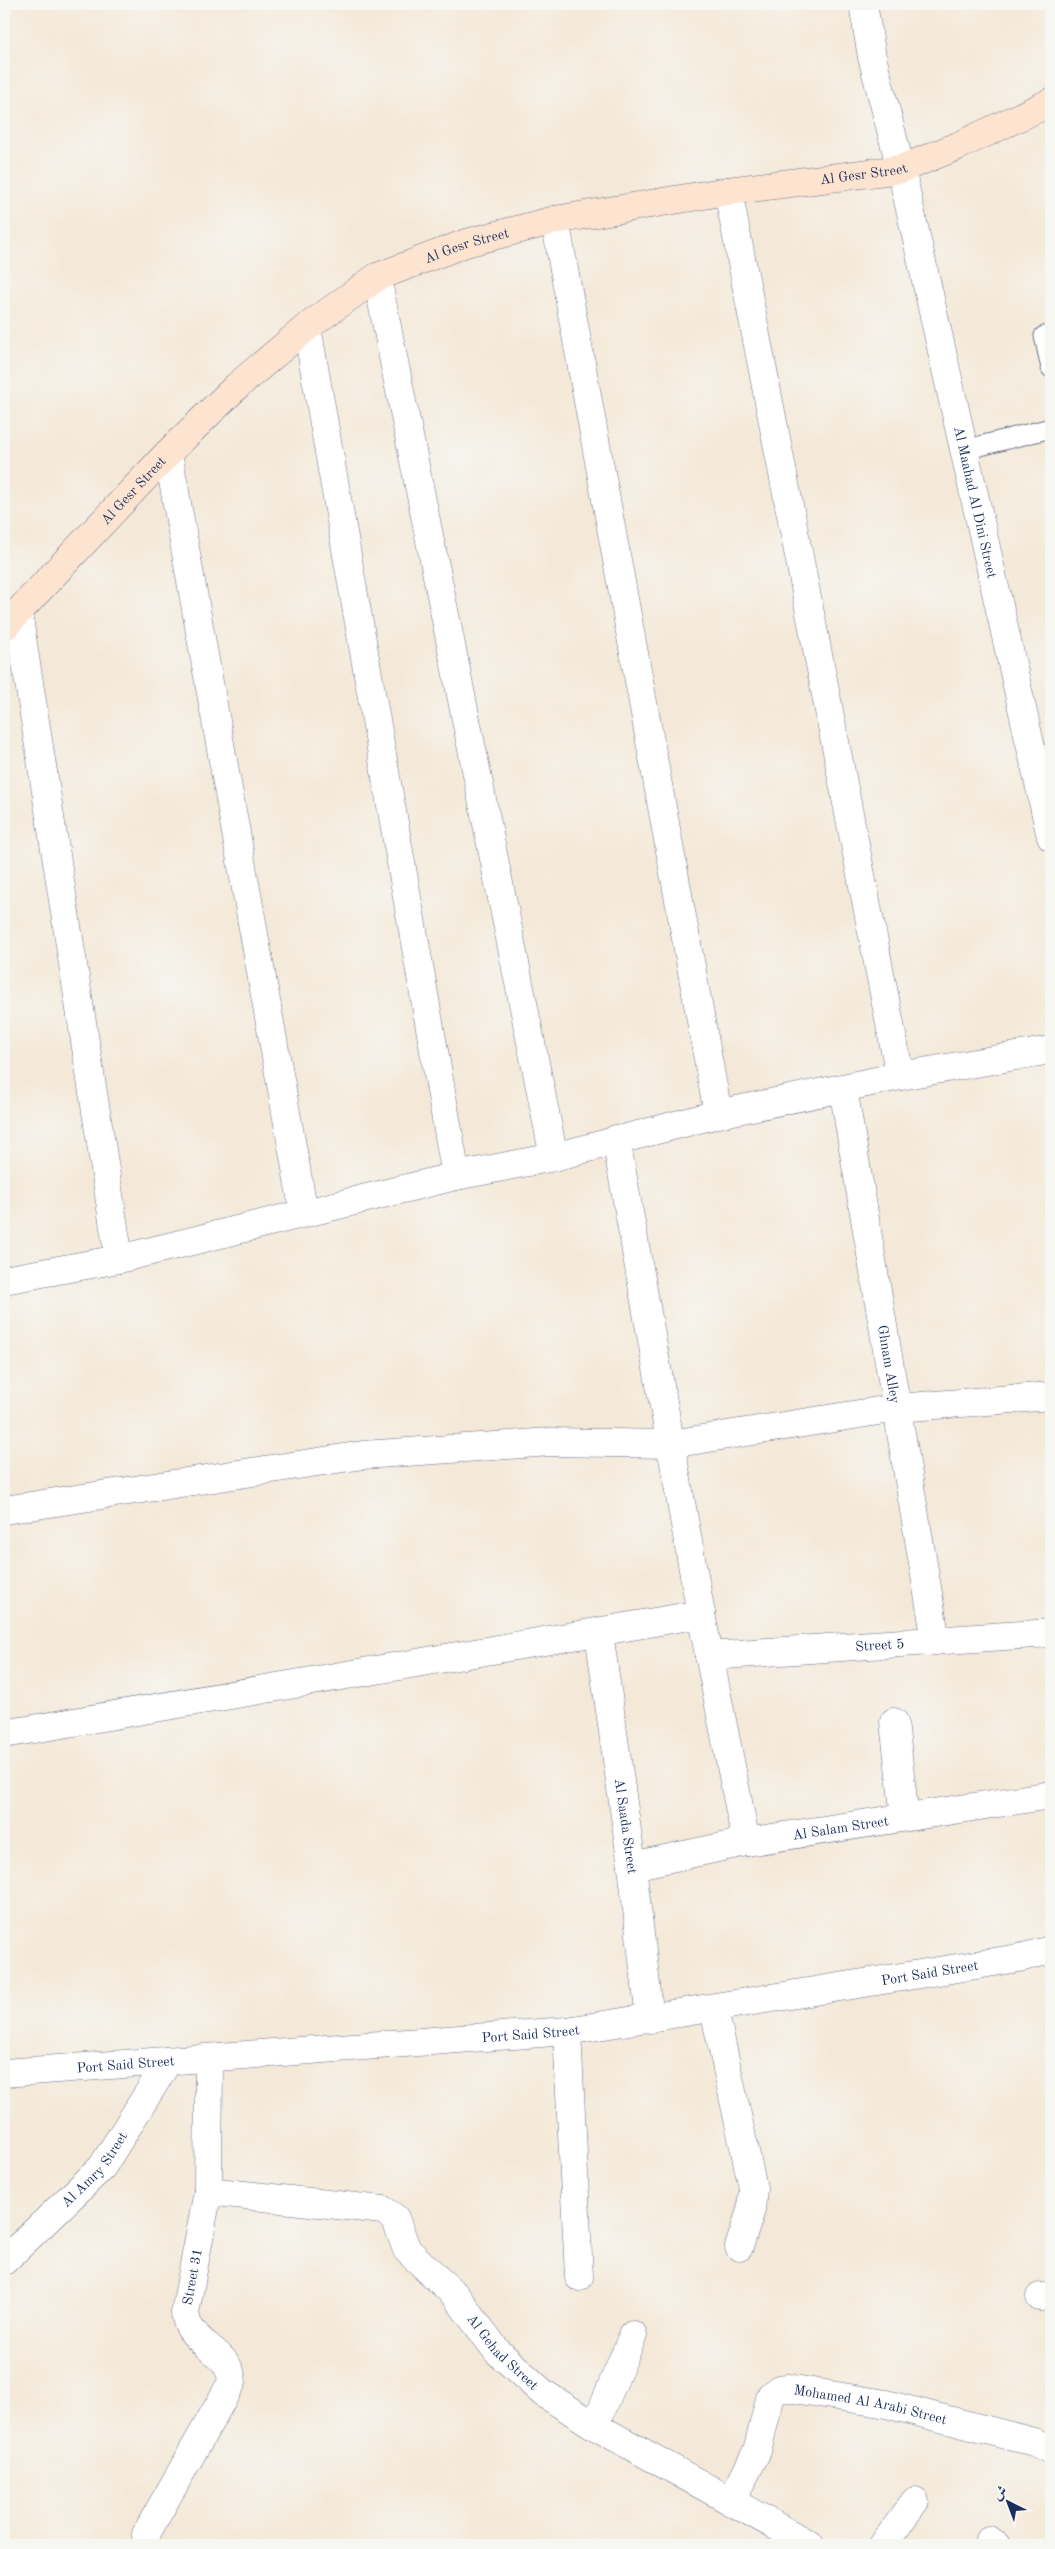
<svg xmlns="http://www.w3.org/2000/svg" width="1055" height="2549" viewBox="0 0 1055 2549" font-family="'Old Standard TT',Amiri,serif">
<rect width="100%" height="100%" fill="#f6f6f2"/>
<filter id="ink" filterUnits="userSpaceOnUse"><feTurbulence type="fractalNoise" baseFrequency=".02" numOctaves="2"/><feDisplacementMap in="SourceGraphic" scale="10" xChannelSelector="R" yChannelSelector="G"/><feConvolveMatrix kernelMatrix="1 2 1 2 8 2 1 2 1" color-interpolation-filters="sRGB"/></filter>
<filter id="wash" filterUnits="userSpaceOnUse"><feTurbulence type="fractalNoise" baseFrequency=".0096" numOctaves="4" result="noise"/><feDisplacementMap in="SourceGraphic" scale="20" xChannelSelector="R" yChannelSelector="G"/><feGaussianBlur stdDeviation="1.12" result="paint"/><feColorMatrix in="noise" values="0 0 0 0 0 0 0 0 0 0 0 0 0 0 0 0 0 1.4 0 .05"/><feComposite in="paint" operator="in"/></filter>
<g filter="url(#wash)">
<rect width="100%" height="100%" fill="#f4e9d8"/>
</g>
<g filter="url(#ink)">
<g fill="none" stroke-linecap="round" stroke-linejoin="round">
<g stroke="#677089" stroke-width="21">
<g id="lane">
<path d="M1044,336L1051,368"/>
<path d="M964,450L1051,428"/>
</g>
</g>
<g stroke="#677089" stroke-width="29">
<g id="street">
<path id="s1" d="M863,4L872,57L901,169L1051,837"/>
<path d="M728,191L900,1076"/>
<path d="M555,220L718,1114"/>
<path d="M377,277L554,1157"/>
<path d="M307,327L456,1176"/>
<path d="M168,453L304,1213"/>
<path d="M18,612L119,1259"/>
<path id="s2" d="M843,1088L936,1641"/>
<path d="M616,1139L701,1614L746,1842"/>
<path d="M4,1280L119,1259L456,1176L554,1157L718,1114L900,1076L1051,1050"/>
<path d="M4,1510L363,1455L551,1442L671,1444L897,1408L1051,1396"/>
<path id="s3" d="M599,1633L632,1866L650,2019"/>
<path id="s4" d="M709,1656L1051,1633"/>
<path d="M894,1722L905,1817"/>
<path d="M4,1734L701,1614"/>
<path id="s5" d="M632,1866L746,1842L1051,1795"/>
<path d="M714,2009L753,2188L751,2210L739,2247"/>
<path d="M567,2031L579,2277"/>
<path id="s6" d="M4,2073L567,2031L1019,1958L1051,1950"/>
<path id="s7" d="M208,2191L383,2210L395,2218L407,2250L455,2295L497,2351L543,2393L595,2426L810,2545"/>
<path id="s8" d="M4,2261L102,2167L167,2063"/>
<path d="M1040,2297L1051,2296"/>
<path d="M595,2426L633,2335"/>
<path id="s9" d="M731,2502L757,2451L771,2395L779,2389L788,2388L886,2404L1034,2442L1051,2450"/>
<path d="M989,2540L997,2545"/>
<path id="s10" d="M147,2545L146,2534L232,2382C231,2355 203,2349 190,2328C187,2324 186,2318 185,2313L208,2191L209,2060"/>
<path d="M883,2545L915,2501"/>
</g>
</g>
<g stroke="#677089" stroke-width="29">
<g id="secondary">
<path id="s11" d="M4,627L168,453L237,386L307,327L377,277L466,243L555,220L728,191L901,169L958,146L1051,102"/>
</g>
</g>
<use href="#lane" stroke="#fff" stroke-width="19"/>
<use href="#street" stroke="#fff" stroke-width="28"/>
<use href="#secondary" stroke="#fde4d1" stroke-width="28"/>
</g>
</g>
<g text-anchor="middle" stroke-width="5" stroke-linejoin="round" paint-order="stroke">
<g font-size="14" fill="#1b2f5e" stroke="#f6f6f2">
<text dy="5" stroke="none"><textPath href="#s11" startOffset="1012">Al Gesr Street</textPath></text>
<text dy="5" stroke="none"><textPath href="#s11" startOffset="608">Al Gesr Street</textPath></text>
<text dy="5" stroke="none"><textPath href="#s11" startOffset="188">Al Gesr Street</textPath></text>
<text dy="5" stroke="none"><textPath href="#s1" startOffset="511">Al Maahad Al Dini Street</textPath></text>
<text dy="5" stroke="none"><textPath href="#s2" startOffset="280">Ghnam Alley</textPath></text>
<text dy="5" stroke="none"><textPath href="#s4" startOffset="171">Street 5</textPath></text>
<text dy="5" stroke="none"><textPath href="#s3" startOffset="195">Al Saada Street</textPath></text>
<text dy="5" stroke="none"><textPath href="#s5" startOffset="212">Al Salam Street</textPath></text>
<text dy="5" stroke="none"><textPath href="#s6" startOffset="932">Port Said Street</textPath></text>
<text dy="5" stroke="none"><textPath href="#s6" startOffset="528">Port Said Street</textPath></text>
<text dy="5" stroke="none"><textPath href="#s6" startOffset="122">Port Said Street</textPath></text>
<text dy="5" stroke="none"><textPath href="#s8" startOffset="129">Al Amry Street</textPath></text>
<text dy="5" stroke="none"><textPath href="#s10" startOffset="309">Street 31</textPath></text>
<text dy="5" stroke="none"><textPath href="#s7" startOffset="365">Al Gehad Street</textPath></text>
<text dy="5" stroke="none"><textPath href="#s9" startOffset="218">Mohamed Al Arabi Street</textPath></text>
</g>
</g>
<rect width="1055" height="2549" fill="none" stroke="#f6f6f2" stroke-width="20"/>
<g transform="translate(1008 2502) rotate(318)" stroke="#f6f6f2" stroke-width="4" paint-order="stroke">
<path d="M0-4L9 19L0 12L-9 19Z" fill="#1b2f5e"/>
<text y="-8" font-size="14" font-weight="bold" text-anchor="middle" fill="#1b2f5e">ش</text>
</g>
</svg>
